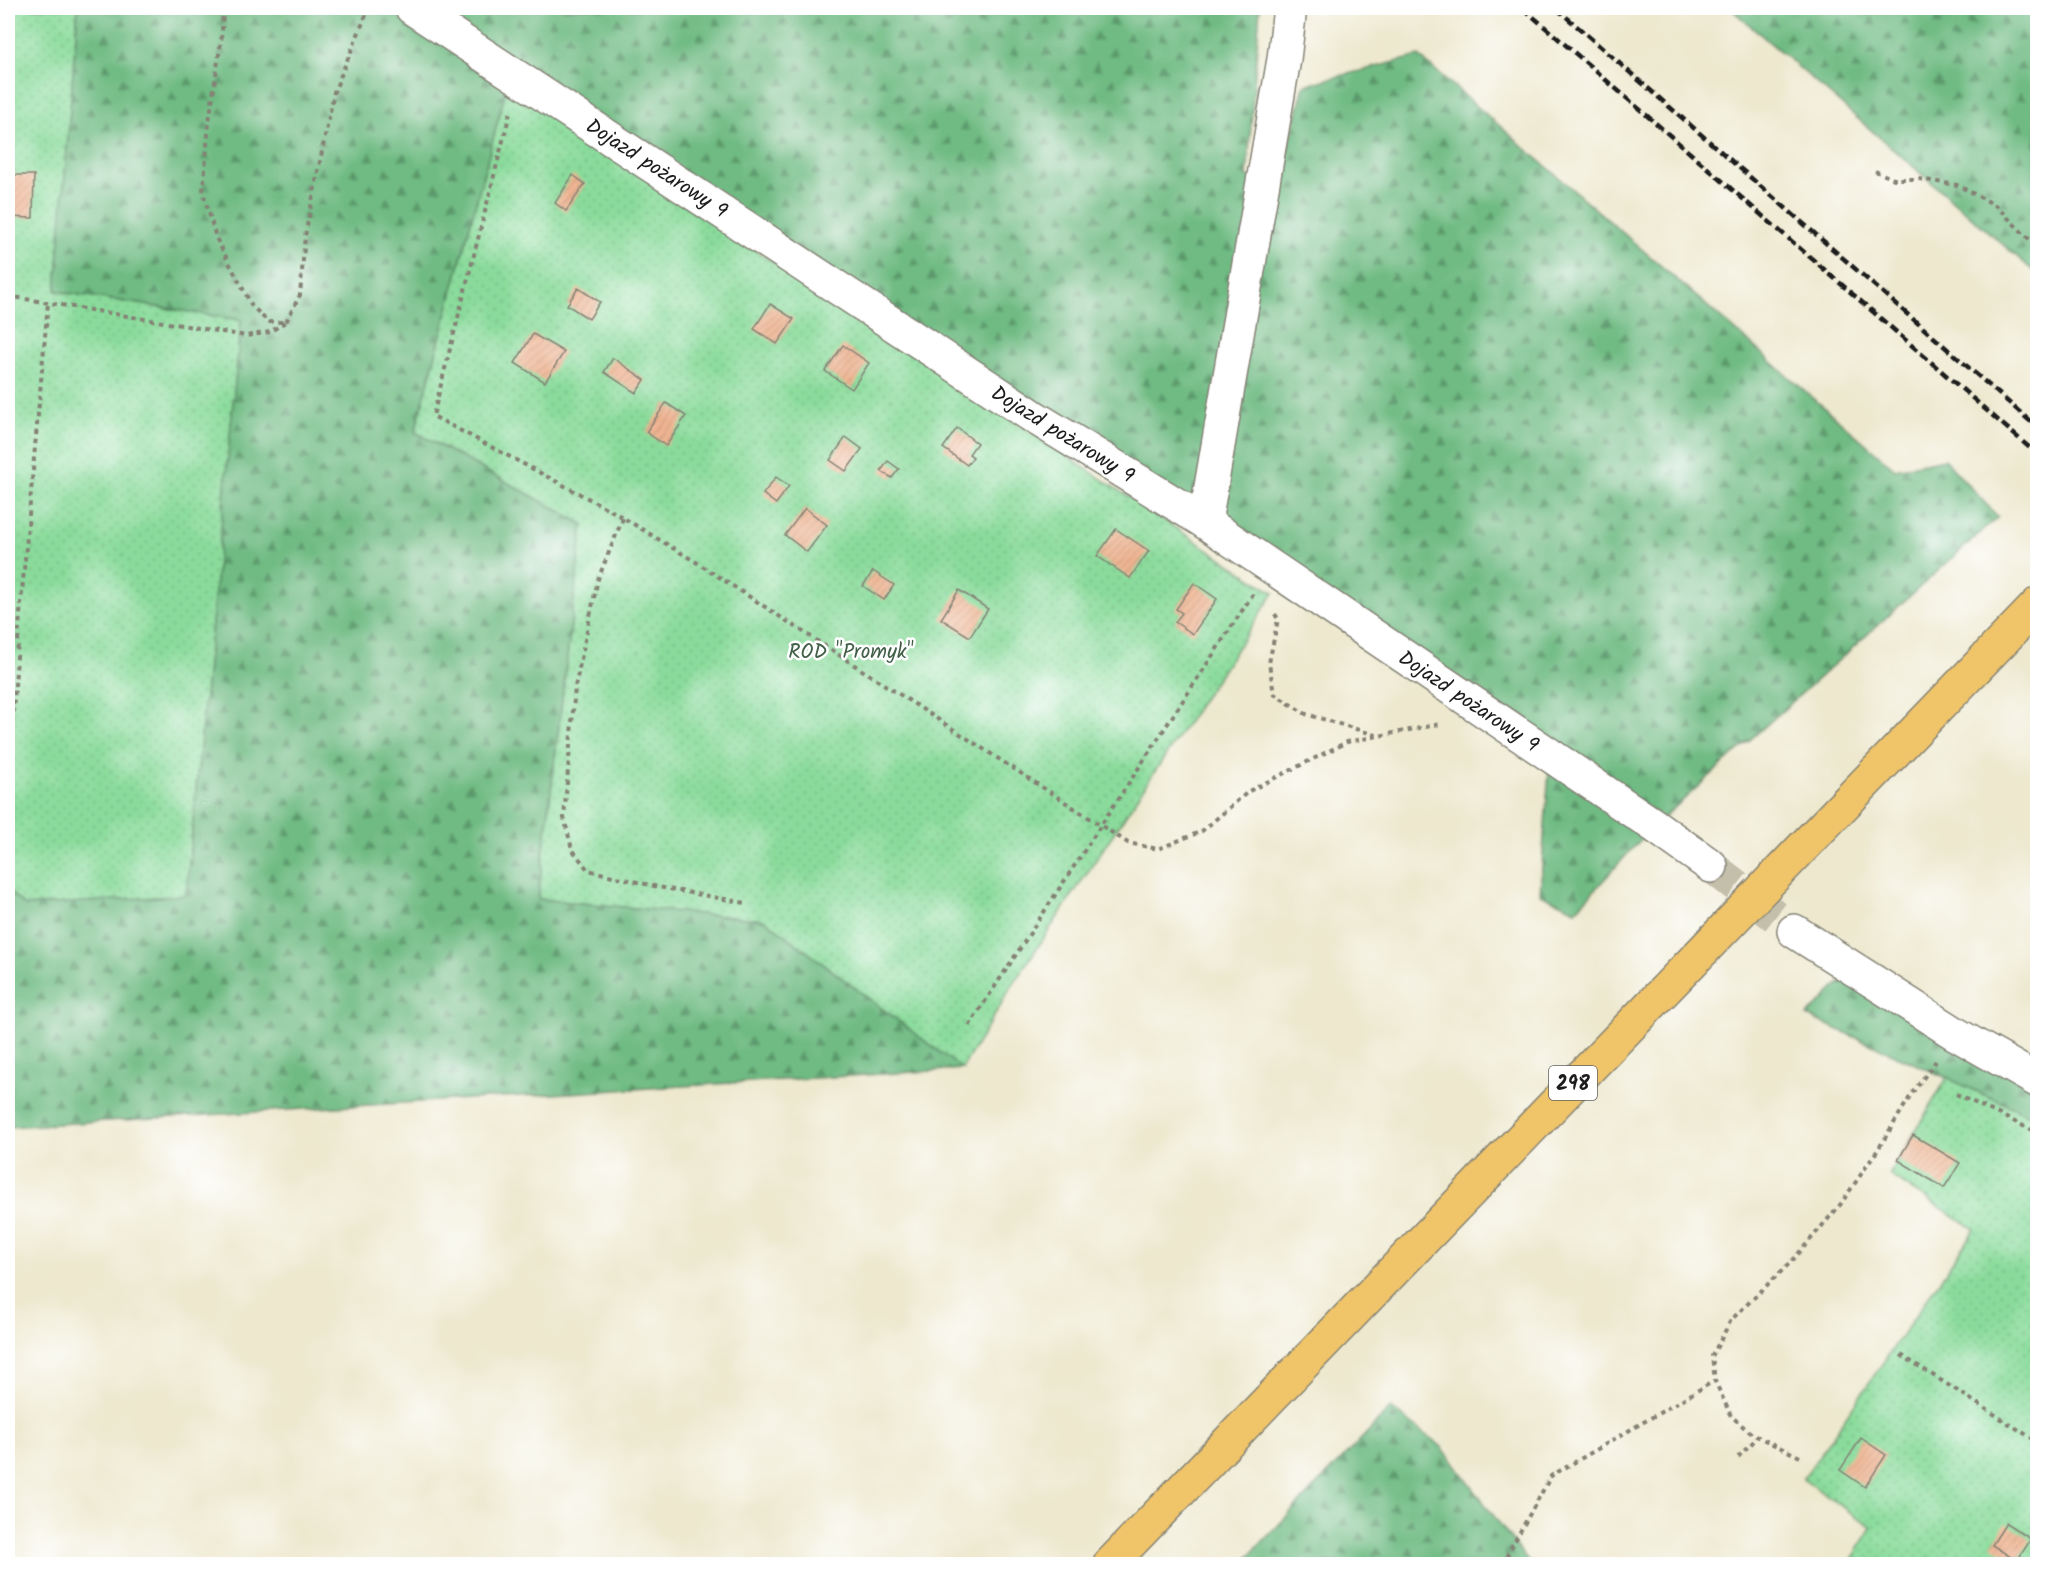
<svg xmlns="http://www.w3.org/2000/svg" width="2045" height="1572" viewBox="0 0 2045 1572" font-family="Kalam,sans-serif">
<defs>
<pattern id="green-dots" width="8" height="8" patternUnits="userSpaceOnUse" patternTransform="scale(1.5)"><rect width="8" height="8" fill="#8adb9b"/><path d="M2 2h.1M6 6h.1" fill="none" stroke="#76bb85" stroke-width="1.8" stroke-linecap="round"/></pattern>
<pattern id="forest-firs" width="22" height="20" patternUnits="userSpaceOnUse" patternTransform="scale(1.5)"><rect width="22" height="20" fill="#6fbb83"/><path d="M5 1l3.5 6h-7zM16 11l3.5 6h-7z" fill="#5a976a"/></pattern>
<pattern id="building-hatch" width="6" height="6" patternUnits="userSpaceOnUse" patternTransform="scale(1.5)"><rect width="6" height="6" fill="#f0b593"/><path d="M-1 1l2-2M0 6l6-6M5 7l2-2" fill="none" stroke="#cd9b7e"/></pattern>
</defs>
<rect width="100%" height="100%" fill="#fff"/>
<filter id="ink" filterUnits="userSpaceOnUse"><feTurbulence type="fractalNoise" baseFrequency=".0167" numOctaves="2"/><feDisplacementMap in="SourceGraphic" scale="12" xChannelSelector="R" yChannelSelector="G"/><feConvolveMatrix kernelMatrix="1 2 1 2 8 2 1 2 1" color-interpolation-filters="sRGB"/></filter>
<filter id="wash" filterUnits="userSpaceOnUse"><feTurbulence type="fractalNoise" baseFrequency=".008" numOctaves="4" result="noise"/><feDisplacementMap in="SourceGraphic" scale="24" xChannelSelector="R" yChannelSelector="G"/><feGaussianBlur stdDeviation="1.35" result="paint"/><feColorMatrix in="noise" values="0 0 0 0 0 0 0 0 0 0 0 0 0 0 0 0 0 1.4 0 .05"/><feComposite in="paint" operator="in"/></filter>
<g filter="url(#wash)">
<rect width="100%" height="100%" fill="#ede8ce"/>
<g fill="url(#green-dots)" stroke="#537c5c" stroke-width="1.5">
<path d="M8,8H78L56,291L241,320L186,896L25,906L8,891Z"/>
<path d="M507,86L1274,593L1013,984L962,1069L765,920L538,899L583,524L415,432Z"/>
<path d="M1947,1078L2037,1118V1564H1849L1872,1528L1803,1479L1975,1229L1889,1175Z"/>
</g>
<g fill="url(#forest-firs)" stroke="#466c50" stroke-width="1.5">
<path d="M78,8H390L507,86L415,432L583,524L538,899L765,920L962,1069L8,1127V891L25,906L186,895L241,320L56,291Z"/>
<path d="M431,8H1260L1247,177L1281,178L1304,85L1419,56L1895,469L1944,459L1998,517L1663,818Z"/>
<path d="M1730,8H2037V274Z"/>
<path d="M1549,769L1645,835L1576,910L1540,894Z"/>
<path d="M1848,975L2037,1087V1118L1807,1016Z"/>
<path d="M1391,1408L1442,1447L1530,1564H1241Z"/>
</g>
<g id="blocks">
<g fill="url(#building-hatch)">
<path d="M8,175H34L33,218L8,217Z"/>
<path d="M573,175L585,184L566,211L555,203Z"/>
<path d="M578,288L600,302L589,319L567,305Z"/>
<path d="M770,304L794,319L777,344L754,329Z"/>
<path d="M533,334L564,352L545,382L515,363Z"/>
<path d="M843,345L869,363L852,389L825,371Z"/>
<path d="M613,358L645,380L636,393L604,372Z"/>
<path d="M666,403L686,416L666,446L646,432Z"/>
<path d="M957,428L977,443L969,454L973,457L967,465L943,448Z"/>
<path d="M846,437L862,449L846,471L830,460Z"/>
<path d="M888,461L899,469L892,478L881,471Z"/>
<path d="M776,477L789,486L776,504L763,494Z"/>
<path d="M805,508L827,525L807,552L785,535Z"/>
<path d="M1116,529L1149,551L1130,578L1097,556Z"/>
<path d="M873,571L894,585L884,600L863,586Z"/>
<path d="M1194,583L1217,599L1193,634L1175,622L1182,613L1176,609Z"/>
<path d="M959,590L988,609L970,637L941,619Z"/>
<path d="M1913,1135L1960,1163L1944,1188L1898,1160Z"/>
<path d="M1861,1438L1886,1455L1865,1487L1840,1470Z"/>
<path d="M2006,1523L2031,1539L2017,1561L1992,1545Z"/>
</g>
</g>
</g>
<g filter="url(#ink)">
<use href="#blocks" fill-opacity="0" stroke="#848275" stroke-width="1.5"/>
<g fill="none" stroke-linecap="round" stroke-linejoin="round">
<path stroke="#c3bfaa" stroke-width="33" stroke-dasharray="33 16" stroke-linecap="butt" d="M1711,866L1794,931"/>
<g stroke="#848275" stroke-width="36">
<g id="minor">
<path d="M412,8L1034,417L1205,522L1655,826L1711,866"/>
<path d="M1205,522L1284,59L1290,8"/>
<path d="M1794,931L1956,1034L2038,1081"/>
</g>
</g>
<g stroke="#848275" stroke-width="36">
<path id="major" d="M1110,1564L2038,604"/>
</g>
<g stroke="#848275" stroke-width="4" stroke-dasharray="4.5 4.5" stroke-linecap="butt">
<path d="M223,8L222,34L209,122L203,192L216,238L252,306L268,322H286L300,295L305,236L334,92L369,8"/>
<path d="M510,113L433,416L612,511L696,562L1128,843L1158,849L1202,831L1249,791L1347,742L1441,724"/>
<path d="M1875,171L1894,179H1919L1957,185L1995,205L2038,248"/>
<path d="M8,296L246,336L270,332L285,322"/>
<path d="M623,518L598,579L575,687L564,818L572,849L588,870L658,887L746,903"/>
<path d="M1275,614L1278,619L1269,663L1274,694L1306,714L1379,736"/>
<path d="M8,785L20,614L48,303"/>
<path d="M969,1026L1253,594"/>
<path d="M1956,1094L2038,1133"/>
<path d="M1901,1355L2038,1442"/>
<path d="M1738,1457L1758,1437"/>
<path d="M1800,1457L1752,1434L1731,1416L1715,1381L1712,1356L1731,1320L1792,1261L1840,1205L1877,1151L1913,1092L1936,1061"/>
<path d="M1502,1564L1551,1476L1714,1381"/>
</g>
<use href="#minor" stroke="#fff" stroke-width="33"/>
<use href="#major" stroke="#f0c469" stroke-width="33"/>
<g stroke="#1c1c1c" stroke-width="4.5" stroke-dasharray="9 4.5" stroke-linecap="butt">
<path d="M1523,8L2038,455"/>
<path d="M1556,8L2038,428"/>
</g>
</g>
</g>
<g text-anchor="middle" stroke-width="5" stroke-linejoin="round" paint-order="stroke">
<rect fill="#fff" stroke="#606060" stroke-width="1.5" x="1549" y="1066" width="48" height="34" rx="4.5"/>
<g font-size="20" font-weight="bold" fill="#1c1c1c">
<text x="1573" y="1090">298</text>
</g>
<g font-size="21" fill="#1c1c1c" stroke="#fff">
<text transform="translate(657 168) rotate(33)" y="7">Dojazd pożarowy 9</text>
<text transform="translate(1063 434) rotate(32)" y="7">Dojazd pożarowy 9</text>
<text transform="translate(1469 701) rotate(34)" y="7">Dojazd pożarowy 9</text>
</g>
<g font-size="21" fill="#425f48" stroke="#fff">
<text x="851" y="658">ROD "Promyk"</text>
</g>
</g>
<rect width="2045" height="1572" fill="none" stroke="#fff" stroke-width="30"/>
</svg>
